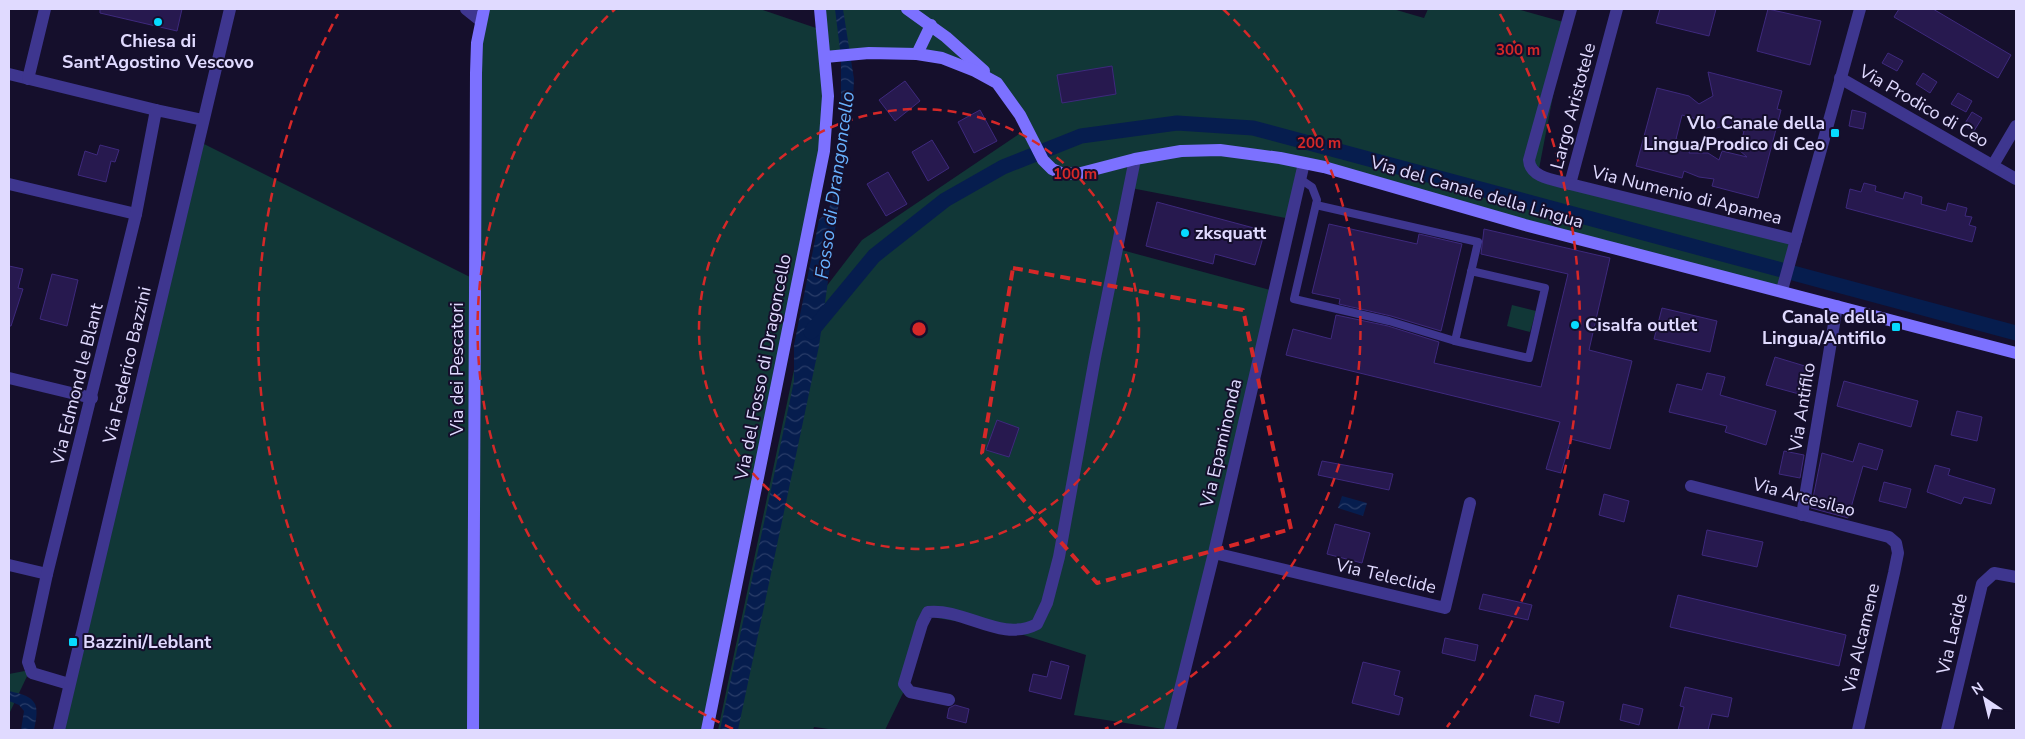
<svg xmlns="http://www.w3.org/2000/svg" width="2025" height="739" viewBox="0 0 2025 739" font-family="'Nunito Sans',sans-serif">
<defs>
<pattern id="water-waves" width="16" height="10" patternUnits="userSpaceOnUse" patternTransform="scale(1.25)"><rect width="16" height="10" fill="#061d4e"/><path d="M0 5q4-4 8 0t8 0" fill="none" stroke="#2a3d69"/></pattern>
</defs>
<rect width="100%" height="100%" fill="#150f2c"/>
<g fill="#113737">
<path d="M484,9H760L822,30L827,123L706,730H59L198,141L474,279Z"/>
<path d="M821,9H1393L1424,18L1428,9H1517L1567,23L1538,174L1796,240L1782,290L1304,163L1291,219L1131,188L1118,249L1274,291L1170,730L1074,715L1086,655L1008,630L925,616L905,689L885,730H836L814,727L813,730H718L806,313L862,240L1028,128L997,83L942,58L831,56Z"/>
<path d="M1512,305L1536,311L1530,332L1507,326Z"/>
<path d="M30,670L9,714V674Z"/>
</g>
<g fill="url(#water-waves)">
<path d="M835,9H843L854,79L853,100L819,346L738,730H720L794,381V345L819,220L827,212L832,201L841,136V58Z"/>
<path d="M1342,496L1367,503L1363,516L1338,508Z"/>
<path d="M9,691C37,697 40,703 34,730H21L24,711L19,705L9,701Z"/>
</g>
<g fill="none" stroke-linecap="round" stroke-linejoin="round">
<path stroke="#061d4e" stroke-width="15" d="M811,332L874,256L945,200L1003,167L1081,136L1177,123L1253,128L2016,333"/>
</g>
<g fill="#27194f" stroke="#3e297d" fill-rule="evenodd">
<path d="M100,9H182L177,31L100,13Z"/>
<path d="M1660,9H1716L1709,36L1656,23Z"/>
<path d="M1768,9L1821,21L1810,65L1757,51Z"/>
<path d="M1899,9H1933L2011,55L1998,78L1894,17Z"/>
<path d="M1888,53L1903,61L1897,71L1882,63Z"/>
<path d="M1112,66L1116,94L1062,103L1057,75Z"/>
<path d="M1708,72L1782,91L1777,109L1781,110L1758,198L1712,186L1714,179L1699,177L1684,171L1682,178L1636,166L1657,88L1689,96L1699,104L1713,96ZM1682,115L1704,121L1713,129L1724,126L1744,131L1739,150L1747,157L1722,151L1719,160L1708,153H1689L1692,143L1676,139Z"/>
<path d="M1923,73L1937,82L1930,93L1916,84Z"/>
<path d="M905,81L920,101L895,121L879,100Z"/>
<path d="M1958,93L1972,101L1966,112L1951,104Z"/>
<path d="M980,110L997,141L974,153L958,122Z"/>
<path d="M1852,110L1866,113L1863,129L1849,126Z"/>
<path d="M1972,112L1982,118L1974,131L1964,125Z"/>
<path d="M932,140L949,168L928,181L912,152Z"/>
<path d="M100,145L119,150L115,162L111,161L106,182L78,175L85,151L97,155Z"/>
<path d="M888,172L907,204L886,216L867,184Z"/>
<path d="M1864,183L1876,186L1875,191L1903,199L1905,192L1922,197L1921,204L1946,211L1948,203L1967,208L1965,216L1972,217L1969,225L1976,227L1972,242L1846,208L1850,189L1861,192Z"/>
<path d="M1157,202L1265,231L1255,265L1215,254L1213,264L1146,246Z"/>
<path d="M1329,224L1417,244L1419,234L1462,244L1441,331L1391,316L1339,304L1340,299L1312,293Z"/>
<path d="M1484,229L1610,258L1589,350L1632,361L1610,449L1571,439L1561,473L1546,469L1560,422L1286,355L1293,329L1331,339L1336,315L1388,326L1439,342L1434,363L1541,387L1568,274L1481,254Z"/>
<path d="M9,266L23,269L18,288L23,289L11,326H9Z"/>
<path d="M52,274L78,280L67,326L40,319Z"/>
<path d="M1662,308L1717,321L1710,352L1654,339Z"/>
<path d="M1775,357L1808,367L1799,394L1766,385Z"/>
<path d="M1707,373L1725,377L1720,395L1776,411L1766,445L1725,432L1727,426L1669,412L1677,384L1702,390Z"/>
<path d="M1844,381L1918,401L1911,427L1837,406Z"/>
<path d="M1957,411L1982,417L1977,441L1951,435Z"/>
<path d="M997,420L1019,428L1009,457L986,450Z"/>
<path d="M1859,443L1883,450L1877,470L1863,466L1848,518L1811,508L1822,453L1853,462Z"/>
<path d="M1784,451L1804,455L1800,478L1779,474Z"/>
<path d="M1322,461L1393,474L1389,490L1318,475Z"/>
<path d="M1935,465L1950,469L1948,475L1995,489L1991,504L1964,497L1961,504L1927,492Z"/>
<path d="M1884,482L1911,489L1906,508L1879,501Z"/>
<path d="M1604,494L1629,501L1624,522L1599,515Z"/>
<path d="M1335,524L1370,533L1362,563L1327,554Z"/>
<path d="M1707,530L1763,542L1757,567L1702,555Z"/>
<path d="M1483,594L1532,605L1528,620L1479,609Z"/>
<path d="M1678,595L1846,635L1839,666L1670,627Z"/>
<path d="M1445,638L1478,645L1475,661L1442,653Z"/>
<path d="M1051,661L1069,666L1061,699L1029,691L1033,674L1047,677Z"/>
<path d="M1363,662L1400,671L1394,695L1403,698L1399,715L1352,703Z"/>
<path d="M1685,687L1732,698L1728,717L1712,714L1708,730H1678L1684,707L1680,706Z"/>
<path d="M1535,695L1564,702L1559,723L1530,716Z"/>
<path d="M1623,704L1643,709L1639,725L1620,720Z"/>
<path d="M955,705L969,709L966,723L947,718L949,708Z"/>
</g>
<g fill="none" stroke-linecap="round" stroke-linejoin="round">
<g stroke="#3e368f" stroke-width="8">
<path d="M1300,179L1312,187L1317,200L1294,299L1389,321L1455,341"/>
<path d="M1316,205L1478,242L1455,341L1529,358L1545,288L1471,271"/>
</g>
<g stroke="#3e368f" stroke-width="12">
<path d="M466,9L481,21"/>
<path d="M1571,9L1529,160C1530,178 1555,180 1570,184L1617,9"/>
<path d="M9,74L156,110"/>
<path d="M1840,78L2016,179"/>
<path d="M28,79L45,9"/>
<path d="M1993,165L2016,126"/>
<path d="M9,184L136,214"/>
<path d="M1570,184L1796,240"/>
<path d="M1782,290L1860,9"/>
<path d="M9,378L92,398"/>
<path d="M1691,486L1889,537L1896,543L1898,553L1894,573L1858,730"/>
<path d="M1802,515L1837,306"/>
<path d="M1214,553L1445,608L1470,503"/>
<path d="M9,565L47,574"/>
<path d="M69,684L32,673L28,662L47,574L136,214L156,110L203,120"/>
<path d="M949,700L910,692L904,684L922,624L928,612C965,608 1001,643 1037,624L1047,603L1059,557L1095,358L1135,159"/>
<path d="M59,730L230,9"/>
<path d="M1170,730L1214,553L1304,163"/>
<path d="M1947,730L1982,584L1994,573L2016,577"/>
</g>
<g stroke="#7c71ff" stroke-width="12">
<path d="M907,9L946,37L984,71"/>
<path d="M917,54L931,25"/>
<path d="M825,57L869,53L917,54L942,58L975,71L997,83L1020,115L1043,160L1052,169L1063,174L1081,173L1135,159L1181,151L1220,150L1280,158L1324,167L1525,225L2016,353"/>
<path d="M473,730L476,73L477,43L484,9"/>
<path d="M707,730L824,151L828,96L820,9"/>
</g>
</g>
<path fill="none" stroke="#d62828" stroke-width="4" stroke-dasharray="10 6" stroke-linejoin="round" d="M1013,268L1243,310L1291,529L1097,583L982,453Z"/>
<g fill="none" stroke="#d62828" stroke-width="2.5" stroke-dasharray="9 6">
<circle cx="919" cy="329" r="220"/>
<path d="M733 729A441 441 0 0 1 615 9M1223 9A441 441 0 0 1 1105 729"/>
<path d="M391 727A661 661 0 0 1 338 14M1500 14A661 661 0 0 1 1447 727"/>
</g>
<g fill="#06daff" stroke="#150f2c" stroke-width="2">
<circle cx="158" cy="22" r="5"/>
<rect x="1830" y="128" width="10" height="10" rx="2.5"/>
<circle cx="1185" cy="233" r="5"/>
<circle cx="1575" cy="325" r="5"/>
<rect x="1891" y="322" width="10" height="10" rx="2.5"/>
<rect x="68" y="637" width="10" height="10" rx="2.5"/>
</g>
<g text-anchor="middle" stroke-width="4" stroke-linejoin="round" paint-order="stroke">
<g font-size="18" font-weight="bold" fill="#e0daff" stroke="#150f2c" text-anchor="start">
<text x="158" y="47" text-anchor="middle">Chiesa di<tspan x="158" dy="21">Sant'Agostino Vescovo</tspan></text>
<text x="1825" y="129" text-anchor="end">Vlo Canale della<tspan x="1825" dy="21">Lingua/Prodico di Ceo</tspan></text>
<text x="1195" y="239">zksquatt</text>
<text x="1886" y="323" text-anchor="end">Canale della<tspan x="1886" dy="21">Lingua/Antifilo</tspan></text>
<text x="1585" y="331">Cisalfa outlet</text>
<text x="83" y="648">Bazzini/Leblant</text>
</g>
<g font-size="18" fill="#e0daff" stroke="#150f2c">
<text transform="translate(1573 106) rotate(-75)" y="6">Largo Aristotele</text>
<text transform="translate(1924 106) rotate(30)" y="6">Via Prodico di Ceo</text>
<text transform="translate(1477 192) rotate(16)" y="6">Via del Canale della Lingua</text>
<text transform="translate(1687 195) rotate(14)" y="6">Via Numenio di Apamea</text>
<text transform="translate(127 365) rotate(-77)" y="6">Via Federico Bazzini</text>
<text transform="translate(763 367) rotate(-79)" y="6">Via del Fosso di Dragoncello</text>
<text transform="translate(457 369) rotate(-90)" y="6">Via dei Pescatori</text>
<text transform="translate(77 384) rotate(-76)" y="6">Via Edmond le Blant</text>
<text transform="translate(1802 407) rotate(-81)" y="6">Via Antifilo</text>
<text transform="translate(1221 443) rotate(-77)" y="6">Via Epaminonda</text>
<text transform="translate(1804 497) rotate(15)" y="6">Via Arcesilao</text>
<text transform="translate(1386 576) rotate(13)" y="6">Via Teleclide</text>
<text transform="translate(1952 634) rotate(-77)" y="6">Via Lacide</text>
<text transform="translate(1861 638) rotate(-77)" y="6">Via Alcamene</text>
</g>
<g font-size="19" font-style="italic" fill="#68b2ff" stroke="#150f2c">
<text transform="translate(834 185) rotate(-82)" y="7">Fosso di Drangoncello</text>
</g>
</g>
<circle cx="919" cy="329" r="8" fill="#d62828" stroke="#150f2c" stroke-width="2.5"/>
<g font-size="15" text-anchor="middle" font-weight="bold" fill="#d62828" stroke="#150f2c" stroke-width="4" stroke-linejoin="round" paint-order="stroke">
<text x="1518" y="55">300 m</text>
<text x="1319" y="148">200 m</text>
<text x="1075" y="179">100 m</text>
</g>
<rect width="2025" height="739" fill="none" stroke="#e0daff" stroke-width="20"/>
<g transform="translate(1985 699) rotate(325)" stroke="#150f2c" stroke-width="4" paint-order="stroke">
<path d="M0-4L9 19L0 12L-9 19Z" fill="#e0daff"/>
<text y="-8" font-size="14" font-weight="bold" text-anchor="middle" fill="#e0daff">N</text>
</g>
</svg>
